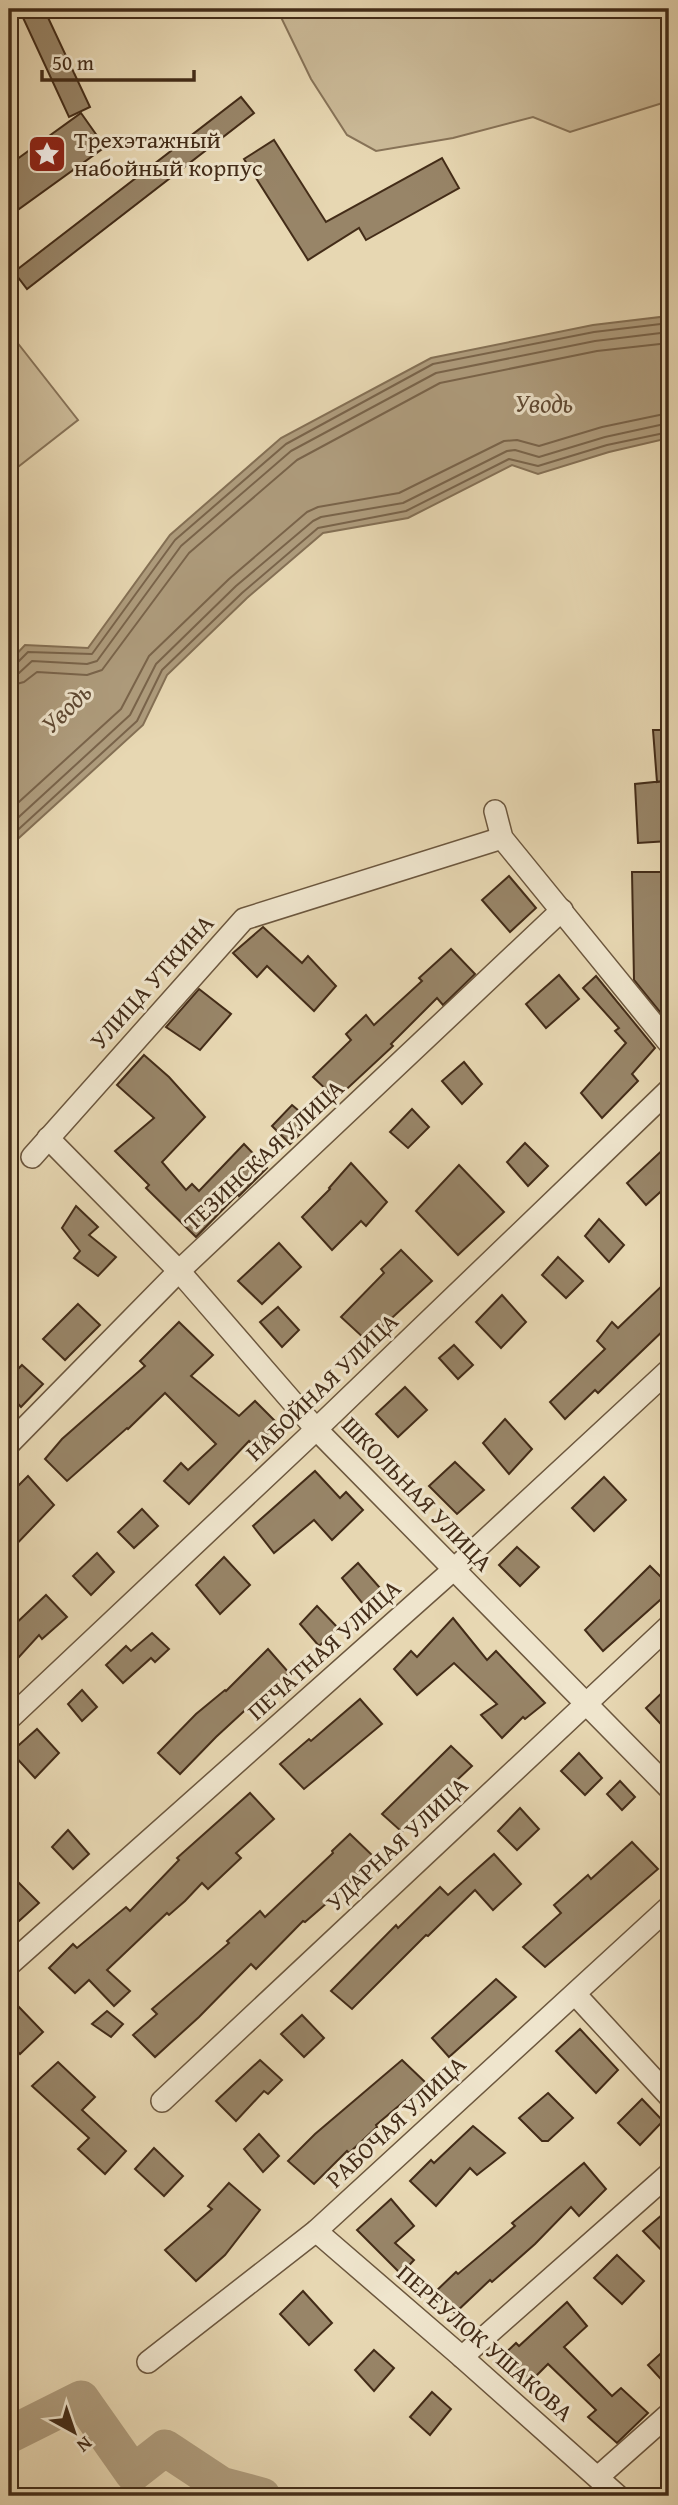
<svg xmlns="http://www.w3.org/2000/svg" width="678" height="2505" viewBox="0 0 678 2505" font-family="'Gentium Book Plus',serif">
<rect width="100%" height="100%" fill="#e7d7b2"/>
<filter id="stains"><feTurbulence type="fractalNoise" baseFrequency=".00286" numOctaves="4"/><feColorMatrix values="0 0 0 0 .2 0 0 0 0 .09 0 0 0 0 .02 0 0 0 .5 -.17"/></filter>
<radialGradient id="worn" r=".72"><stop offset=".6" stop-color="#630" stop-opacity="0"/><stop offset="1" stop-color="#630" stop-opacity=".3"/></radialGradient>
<g fill="#cbba98" stroke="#877358" stroke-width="2">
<path d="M277,9H669V101L570,132L533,117L453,138L376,151L347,135L311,79Z"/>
<path d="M9,332L78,420L9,474Z"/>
</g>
<path fill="#af9d7e" stroke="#847055" stroke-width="2" d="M669,316V438L609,452L538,474L512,465L408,518L323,533L247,598L167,675L143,725L9,847V662L25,645L88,648L170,535L281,438L431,358L593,325Z"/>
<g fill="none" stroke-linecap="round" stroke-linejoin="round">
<g stroke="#79644b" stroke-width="2">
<path d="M9,666L15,665L28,652L92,654L175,540L286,444L433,364L594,332L669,323"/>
<path d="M9,675L19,673L32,661L87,664L97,661L181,546L291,451L436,373L595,341L669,332"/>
<path d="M9,686L24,682L37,672L87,675L102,670L189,553L297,460L440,383L597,351L669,343"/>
<path d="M9,811L121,709L149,656L229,579L307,512L318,507L399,493L504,441L517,440L539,446L602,427L669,413"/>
<path d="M9,826L130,715L156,664L236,586L313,521L321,517L403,503L507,451L515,450L539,457L605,437L669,423"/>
<path d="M9,838L137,721L162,670L242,593L318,528L406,511L509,459L538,466L607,445L669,432"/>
</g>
<path stroke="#af9d7e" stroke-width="37" d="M9,2435L81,2399L133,2473L165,2448L221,2485L262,2496"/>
</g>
<g fill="#988568" stroke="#432c18" stroke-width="2">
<path d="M19,9H44L90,107L69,117Z"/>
<path d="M241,97L254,113L27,289L14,272Z"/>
<path d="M81,113L105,147L19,209L9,195V165Z"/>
<path d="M274,140L326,222L442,158L459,188L366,240L359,228L308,260L244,159Z"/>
<path d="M653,730H669V841L638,843L635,784L664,781L657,782Z"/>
<path d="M632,872H669V1023L634,980Z"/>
<path d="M509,876L536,908L510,932L482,900Z"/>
<path d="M263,927L302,963L308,956L336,986L314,1011L267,966L257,977L233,953Z"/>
<path d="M451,949L475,974L443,1005L437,998L391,1044L393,1046L336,1099L313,1077L351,1040L346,1034L366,1015L374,1025L422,981L419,978Z"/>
<path d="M559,975L579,999L546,1028L526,1004Z"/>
<path d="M596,976L655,1048L632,1074L638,1081L602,1118L581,1093L626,1043L615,1031L619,1028L583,988Z"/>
<path d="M199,989L231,1014L200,1050L166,1027Z"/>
<path d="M144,1055L169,1077L205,1117L162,1162L186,1190L192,1184L199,1191L244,1144L267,1168L239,1196L238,1194L196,1237L146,1188L149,1185L115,1151L154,1118L117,1085Z"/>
<path d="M464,1062L482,1084L462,1104L442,1081Z"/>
<path d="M292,1105L312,1122L290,1144L272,1126Z"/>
<path d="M412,1109L429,1127L408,1148L390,1132Z"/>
<path d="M525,1143L548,1166L528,1186L507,1162Z"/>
<path d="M669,1144V1184L646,1205L627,1183Z"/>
<path d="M351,1163L387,1202L366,1226L361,1221L332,1250L302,1217L330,1189L329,1188Z"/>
<path d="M459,1165L504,1212L458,1255L416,1211Z"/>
<path d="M76,1206L98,1227L89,1235L116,1257L98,1276L74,1258L80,1251L62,1228Z"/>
<path d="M599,1219L624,1245L609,1262L585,1236Z"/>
<path d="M279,1243L301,1267L262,1304L238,1281Z"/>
<path d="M401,1250L432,1281L367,1341L341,1317L384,1273L381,1269Z"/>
<path d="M558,1257L583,1281L566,1298L542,1275Z"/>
<path d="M669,1279V1325L598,1393L595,1390L565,1419L550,1402L605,1349L597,1341L612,1322L618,1328Z"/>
<path d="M502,1295L526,1322L501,1348L476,1322Z"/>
<path d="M78,1304L100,1325L65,1360L43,1339Z"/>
<path d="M278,1307L299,1330L282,1347L260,1322Z"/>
<path d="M179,1322L213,1355L191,1376L239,1416L255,1401L278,1424L254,1446L249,1441L189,1504L164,1481L181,1463L188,1470L216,1444L165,1393L128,1429L127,1428L67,1481L45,1459L62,1439L145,1366L140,1361Z"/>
<path d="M454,1345L473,1365L458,1379L439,1358Z"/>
<path d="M22,1365L43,1384L21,1407L9,1394V1378Z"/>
<path d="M405,1387L427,1410L398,1437L376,1414Z"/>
<path d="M505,1419L532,1449L509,1474L483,1443Z"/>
<path d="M455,1462L484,1490L457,1514L429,1486Z"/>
<path d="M315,1471L340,1498L346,1492L363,1510L332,1540L314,1520L274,1553L253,1526Z"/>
<path d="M28,1476L54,1505L9,1552V1495Z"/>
<path d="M604,1477L626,1500L594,1531L572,1508Z"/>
<path d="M142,1509L158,1526L134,1548L118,1532Z"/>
<path d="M517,1547L539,1567L520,1586L499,1565Z"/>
<path d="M97,1553L114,1572L91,1595L73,1576Z"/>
<path d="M224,1557L250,1585L220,1614L196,1585Z"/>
<path d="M358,1563L380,1588L363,1604L342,1578Z"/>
<path d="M650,1566L669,1585V1592L603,1651L585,1630Z"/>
<path d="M46,1595L67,1617L42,1639L39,1635L9,1668V1630Z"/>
<path d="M317,1606L338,1628L319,1646L300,1624Z"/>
<path d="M453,1618L487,1660L496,1651L545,1703L525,1719L523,1717L502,1738L481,1715L497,1704L454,1663L417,1695L394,1669L411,1651L417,1657Z"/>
<path d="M152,1633L169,1649L155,1662L151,1658L123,1683L106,1665L126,1646L131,1651Z"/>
<path d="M268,1649L289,1673L268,1693L266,1691L216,1737L180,1774L158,1753L196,1714L225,1690L226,1691Z"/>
<path d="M669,1686V1733L646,1708Z"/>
<path d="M82,1690L97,1707L82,1721L68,1704Z"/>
<path d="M360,1699L382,1724L304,1789L280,1764L309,1739L311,1741Z"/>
<path d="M37,1729L59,1753L35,1778L11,1752Z"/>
<path d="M451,1746L472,1766L402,1832L382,1814Z"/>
<path d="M579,1753L602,1778L585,1795L561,1771Z"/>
<path d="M620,1781L635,1797L622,1810L607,1794Z"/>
<path d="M250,1793L274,1819L236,1853L241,1858L208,1889L202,1883L185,1901L169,1915L167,1913L107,1970L130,1991L114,2006L89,1980L75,1993L49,1968L73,1944L77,1948L126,1907L130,1911L179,1860L177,1858Z"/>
<path d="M520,1808L539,1829L517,1850L498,1831Z"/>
<path d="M68,1830L89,1854L73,1869L52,1847Z"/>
<path d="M350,1834L374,1857L343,1889L305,1922L303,1921L256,1969L251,1964L199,2017L155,2057L133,2035L157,2014L152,2009L229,1943L227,1941L260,1911L265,1917L333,1853L332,1851Z"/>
<path d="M632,1842L658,1869L545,1967L523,1947L561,1913L554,1905L588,1875L591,1879Z"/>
<path d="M494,1854L521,1884L493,1910L475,1890L428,1936L426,1935L352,2009L331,1991L396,1925L398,1928L440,1887L448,1895Z"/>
<path d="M18,1882L39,1903L9,1930V1890Z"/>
<path d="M496,1979L516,1997L449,2057L432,2038Z"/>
<path d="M17,2005L43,2032L20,2054L9,2043V2013Z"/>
<path d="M107,2011L123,2024L111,2037L92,2024Z"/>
<path d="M302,2015L324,2038L304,2057L281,2034Z"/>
<path d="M580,2029L618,2070L596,2093L556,2051Z"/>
<path d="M260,2060L282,2080L268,2094L264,2091L236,2121L216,2101Z"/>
<path d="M402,2060L426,2083L376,2125L377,2127L349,2153L347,2151L314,2184L288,2161L315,2134Z"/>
<path d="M58,2062L95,2097L82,2110L126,2151L105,2174L78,2149L89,2138L32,2086Z"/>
<path d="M548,2093L573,2118L548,2141H542L519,2118Z"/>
<path d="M642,2099L663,2121L640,2145L618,2123Z"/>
<path d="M473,2126L505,2153L477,2175L470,2168L436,2206L410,2181L431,2160L434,2163Z"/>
<path d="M259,2134L279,2156L263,2172L244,2149Z"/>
<path d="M154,2148L183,2176L164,2196L135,2169Z"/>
<path d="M584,2163L606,2189L579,2216L571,2207L535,2244L492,2282L490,2280L455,2313L434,2293L456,2272L458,2274L515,2226L512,2223Z"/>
<path d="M229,2183L260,2210L225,2255L196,2281L165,2250L212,2209L208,2206Z"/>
<path d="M391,2199L414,2226L395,2243L414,2260L401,2274L357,2230Z"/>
<path d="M669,2209V2258L643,2231Z"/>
<path d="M617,2255L644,2281L622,2304L594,2278Z"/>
<path d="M303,2291L332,2323L309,2345L280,2314Z"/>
<path d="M567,2302L587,2326L564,2347L612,2396L621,2388L648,2413L617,2443L588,2417L596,2410L548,2364L527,2385L499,2359L516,2343L519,2346Z"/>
<path d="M669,2346V2388L648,2365Z"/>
<path d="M374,2350L394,2368L374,2391L355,2370Z"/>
<path d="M432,2392L451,2409L430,2435L410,2417Z"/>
</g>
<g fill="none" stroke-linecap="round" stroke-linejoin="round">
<g stroke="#6c573e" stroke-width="24">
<g id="minor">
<path d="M495,811L502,838L669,1043"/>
<path d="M48,1138L179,1271L316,1429L669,1788"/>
<path d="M32,1157L244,919L502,838"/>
<path d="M9,1444L179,1271L562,910"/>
<path d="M9,1719L305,1440L669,1090"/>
<path d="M9,1965L453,1570L669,1370"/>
<path d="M575,1994L669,2096"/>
<path d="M162,2101L669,1626"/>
<path d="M316,2231L462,2357L618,2496"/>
<path d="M462,2357L669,2174"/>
<path d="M148,2362L316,2231L669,1907"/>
<path d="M598,2477L669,2414"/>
</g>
</g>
<use href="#minor" stroke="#efe5cd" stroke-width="21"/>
</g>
<defs>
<g id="sight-square" transform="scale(2.0125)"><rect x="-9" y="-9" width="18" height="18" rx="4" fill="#8f2418" stroke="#efe5cd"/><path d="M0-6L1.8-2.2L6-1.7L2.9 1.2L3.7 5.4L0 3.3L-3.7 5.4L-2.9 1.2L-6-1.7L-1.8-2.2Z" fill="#fff"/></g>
</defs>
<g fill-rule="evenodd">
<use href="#sight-square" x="47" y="154"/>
</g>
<g text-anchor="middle" stroke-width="6" stroke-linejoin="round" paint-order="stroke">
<g font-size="24" fill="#432c18" stroke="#efe5cd" text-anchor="start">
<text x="74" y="148">Трехэтажный<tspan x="74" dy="28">набойный корпус</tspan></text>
</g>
<g font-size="24" fill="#432c18" stroke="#efe5cd">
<text transform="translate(152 982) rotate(-48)" y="8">УЛИЦА УТКИНА</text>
<text transform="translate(264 1155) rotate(-43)" y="8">ТЕЗИНСКАЯ УЛИЦА</text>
<text transform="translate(322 1387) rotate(-44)" y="8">НАБОЙНАЯ УЛИЦА</text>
<text transform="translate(417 1494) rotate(46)" y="8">ШКОЛЬНАЯ УЛИЦА</text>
<text transform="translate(324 1650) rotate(-42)" y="8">ПЕЧАТНАЯ УЛИЦА</text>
<text transform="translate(397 1844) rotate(-43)" y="8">УДАРНАЯ УЛИЦА</text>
<text transform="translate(396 2122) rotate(-43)" y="8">РАБОЧАЯ УЛИЦА</text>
<text transform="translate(485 2343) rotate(41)" y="8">ПЕРЕУЛОК УШАКОВА</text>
</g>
<g font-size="26" font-style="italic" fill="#5e4832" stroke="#efe5cd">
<text x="544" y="412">Уводь</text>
<text transform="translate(66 708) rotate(-44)" y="9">Уводь</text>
</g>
</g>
<rect width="678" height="2505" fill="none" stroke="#e7d7b2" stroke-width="35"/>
<rect x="10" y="10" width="657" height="2484" fill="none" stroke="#432c18" stroke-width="3.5"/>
<rect x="18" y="18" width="643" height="2470" fill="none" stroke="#432c18" stroke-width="2"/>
<g transform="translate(74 2432) rotate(140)" stroke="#efe5cd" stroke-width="5" paint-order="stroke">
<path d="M0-5L12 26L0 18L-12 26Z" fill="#432c18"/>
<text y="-10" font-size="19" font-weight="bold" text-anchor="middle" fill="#432c18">N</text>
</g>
<path d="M42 70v10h152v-10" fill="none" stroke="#432c18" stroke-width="3.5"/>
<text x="52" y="70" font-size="21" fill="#432c18" stroke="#efe5cd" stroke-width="5" paint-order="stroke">50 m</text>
<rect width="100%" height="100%" filter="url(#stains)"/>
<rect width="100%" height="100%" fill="url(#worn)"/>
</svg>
